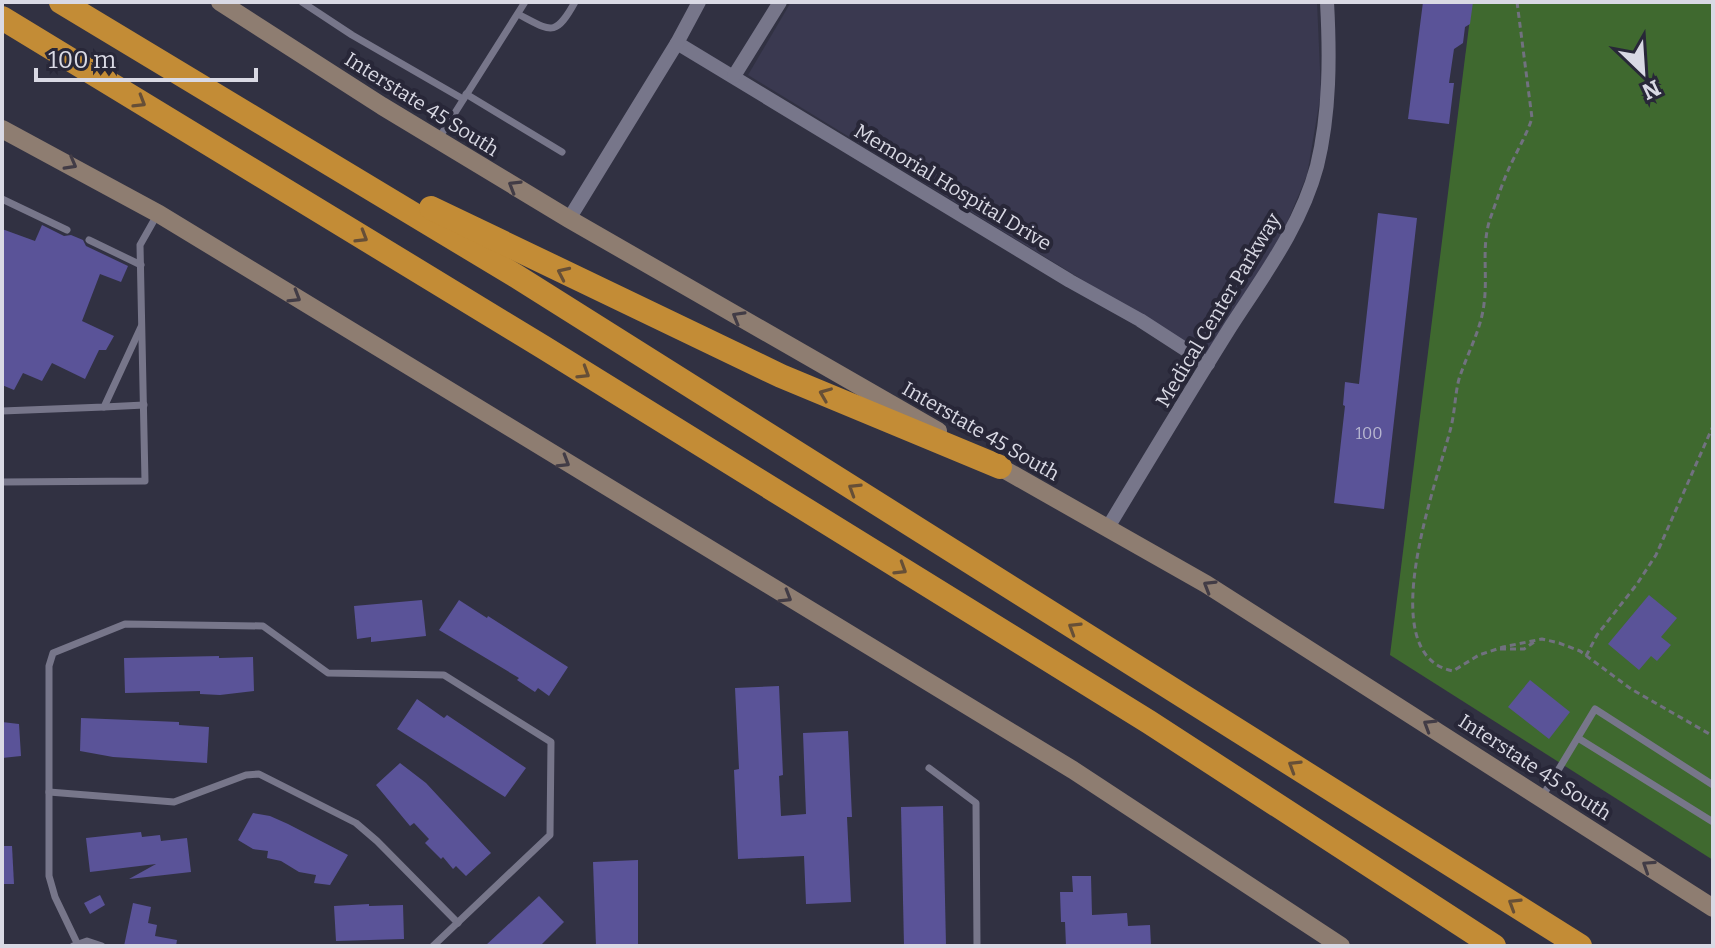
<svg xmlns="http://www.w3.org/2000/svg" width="1715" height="948" viewBox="0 0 1715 948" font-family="Bitter,serif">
<rect width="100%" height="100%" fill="#313142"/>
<path fill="#3a3950" d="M791,2H1317L1321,93L1307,175L1282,235L1205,355L748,75Z"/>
<path fill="#3f692f" d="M1472,2H1713V860L1390,655Z"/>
<g fill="#5a5398">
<path d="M1423,2H1473L1470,24L1465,27L1463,43L1454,49L1449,83H1454L1449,124L1408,119Z"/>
<path d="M1378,213L1417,218L1384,509L1334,503L1345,406L1343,405L1345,382L1359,384Z"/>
<path d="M42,225L64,236L71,235L83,240L86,246L128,266L121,282L100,274L82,321L114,336L106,350H99L85,379L52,363L42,381L23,373L14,390L2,385V229L35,241Z"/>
<path d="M1649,595L1677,618L1661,637L1671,645L1657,661L1651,656L1639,670L1608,644Z"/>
<path d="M422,600L426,636L371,642V637L357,639L354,606Z"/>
<path d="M459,600L487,618L488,616L568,667L549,696L538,688L535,692L517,680L519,678L439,630Z"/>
<path d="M219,656V658L253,657L254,691L220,695L200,694V691L125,693L124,658Z"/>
<path d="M1530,680L1570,712L1549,739L1508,707Z"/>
<path d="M779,686L783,775L779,776L781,816L806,814L803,733L848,731L852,817H847L851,902L806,904L804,856L738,859L734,770L739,769L735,688Z"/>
<path d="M417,699L444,718L447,715L526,768L505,797L397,729Z"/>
<path d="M81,718L179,722V725L209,727L207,763L113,757L80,751Z"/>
<path d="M2,722L19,724L21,756L2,758Z"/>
<path d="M400,763L426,783L491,853L466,876L456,866L453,869L443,857L441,859L425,843L429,839L414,823L410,826L376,785Z"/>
<path d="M943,806L946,946H904L901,807Z"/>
<path d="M253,813L270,816L288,824L348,855L330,885L314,883L316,875L299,872L281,861L267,858L268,851L253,849L238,840Z"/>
<path d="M141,832L142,837L160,835L161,841L187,838L191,872L129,879L156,864L90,872L86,838Z"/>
<path d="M2,846H12L14,884H2Z"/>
<path d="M638,860V946H596L593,862Z"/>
<path d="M1072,876H1091L1092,915L1127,913L1128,926L1150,925L1151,946H1066L1065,922H1061L1060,892H1073Z"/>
<path d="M100,895L105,905L90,914L84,903Z"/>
<path d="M539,896L564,922L540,946H485Z"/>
<path d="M133,903L151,907L148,923L157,925L155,936L177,940L176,946H124Z"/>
<path d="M369,904V906L403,905L404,939L336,941L334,906Z"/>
</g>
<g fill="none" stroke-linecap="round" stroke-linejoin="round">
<g stroke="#71717f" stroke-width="3" stroke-dasharray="6 4" stroke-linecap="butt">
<path d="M1517,2L1532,118C1527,134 1519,147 1512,162C1503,180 1497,200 1490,219C1481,247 1488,275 1484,304C1481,330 1467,354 1459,379C1455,394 1455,411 1451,427C1439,477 1370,655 1453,671L1479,655L1503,647L1542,639L1559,643L1580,651L1631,689L1713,736"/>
<path d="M1500,649H1524L1537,640"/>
<path d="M1586,656L1597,635L1637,584L1656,555L1713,426"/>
</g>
<g stroke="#77768a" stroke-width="7">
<path d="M302,2L352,35L463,99"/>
<path d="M518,14C551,31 555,38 575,2"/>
<path d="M466,94L562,152"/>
<path d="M439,138L525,2"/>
<path d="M2,199L67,230"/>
<path d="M89,240L141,265"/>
<path d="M104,407L144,405"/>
<path d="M2,411L104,407L141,327"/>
<path d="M2,482L145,481L140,245L157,215"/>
<path d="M1578,738L1713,822"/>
<path d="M929,768L976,803L977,946"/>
<path d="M49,792L174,802L246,775L259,774L356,823L377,841L458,923"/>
<path d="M1542,797L1595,709L1713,785"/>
<path d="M77,943L55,897L49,876V666L53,653L125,624L263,626L328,673L444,675L551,742L550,835L433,946"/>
<path d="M73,946L87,941L102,946"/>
</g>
<g stroke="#77768a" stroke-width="14">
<path d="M677,43L1070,281L1140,320L1208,364"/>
<path d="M734,76L780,2"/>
<path d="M569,219L677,43L699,2"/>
<path d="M1107,529C1148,461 1189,393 1231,326C1264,275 1301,226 1317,166C1330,113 1330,56 1327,2"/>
</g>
<g stroke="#8e7d71" stroke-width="18">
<path d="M220,2L382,106L569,219L938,431"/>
<path d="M2,129L159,214L1073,770L1341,946"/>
<path d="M991,462L1206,584L1713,908"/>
</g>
<g stroke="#c38c36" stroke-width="24">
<path d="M61,2L516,276L1580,946"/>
<path d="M2,18L543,347L1149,722L1494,946"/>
<path d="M431,208L781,376L1000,467"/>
</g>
</g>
<defs><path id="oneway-chevron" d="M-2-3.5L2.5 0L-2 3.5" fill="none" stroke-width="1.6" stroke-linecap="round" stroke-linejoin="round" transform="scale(2)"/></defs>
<g stroke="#664f37">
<use href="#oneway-chevron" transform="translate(140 102) rotate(31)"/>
<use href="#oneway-chevron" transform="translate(362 237) rotate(31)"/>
<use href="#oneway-chevron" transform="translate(563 273) rotate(-155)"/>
<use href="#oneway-chevron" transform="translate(584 373) rotate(32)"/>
<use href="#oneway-chevron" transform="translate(825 394) rotate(-158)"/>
<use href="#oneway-chevron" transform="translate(854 489) rotate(-148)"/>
<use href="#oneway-chevron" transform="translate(901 569) rotate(32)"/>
<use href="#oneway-chevron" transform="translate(1074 628) rotate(-148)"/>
<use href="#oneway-chevron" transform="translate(1294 766) rotate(-148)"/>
<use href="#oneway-chevron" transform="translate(1514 904) rotate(-148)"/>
</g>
<g stroke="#423c46">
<use href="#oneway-chevron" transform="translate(71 164) rotate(29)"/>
<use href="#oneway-chevron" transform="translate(514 186) rotate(-149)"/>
<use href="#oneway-chevron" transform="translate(295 297) rotate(31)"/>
<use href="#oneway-chevron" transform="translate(738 317) rotate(-150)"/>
<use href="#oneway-chevron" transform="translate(564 462) rotate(31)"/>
<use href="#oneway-chevron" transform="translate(1209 586) rotate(-149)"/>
<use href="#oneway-chevron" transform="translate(786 597) rotate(31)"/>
<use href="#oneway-chevron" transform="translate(1429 725) rotate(-148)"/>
<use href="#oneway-chevron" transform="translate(1648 866) rotate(-147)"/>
</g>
<g text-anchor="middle" stroke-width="8" stroke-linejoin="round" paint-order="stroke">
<g font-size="16" fill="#b9b8d1">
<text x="1369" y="439">100</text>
</g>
<g font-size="20" fill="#d9d9e4" stroke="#282738">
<text transform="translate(422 104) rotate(32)" y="7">Interstate 45 South</text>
<text transform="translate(953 187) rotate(31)" y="7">Memorial Hospital Drive</text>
<text transform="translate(1218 310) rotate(-59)" y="7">Medical Center Parkway</text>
<text transform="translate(981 431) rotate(30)" y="7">Interstate 45 South</text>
<text transform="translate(1535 767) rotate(33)" y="7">Interstate 45 South</text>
</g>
</g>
<rect width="1715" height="948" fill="none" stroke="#d9d9e4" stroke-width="8"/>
<g transform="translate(1643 72) rotate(155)" stroke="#282738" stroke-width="6" paint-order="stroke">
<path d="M0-6L14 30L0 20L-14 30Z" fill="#d9d9e4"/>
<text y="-12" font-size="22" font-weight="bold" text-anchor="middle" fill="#d9d9e4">N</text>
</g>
<path d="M36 68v12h220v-12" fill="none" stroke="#d9d9e4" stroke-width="4"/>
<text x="48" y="68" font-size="24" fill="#d9d9e4" stroke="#282738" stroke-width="6" paint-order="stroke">100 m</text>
</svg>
